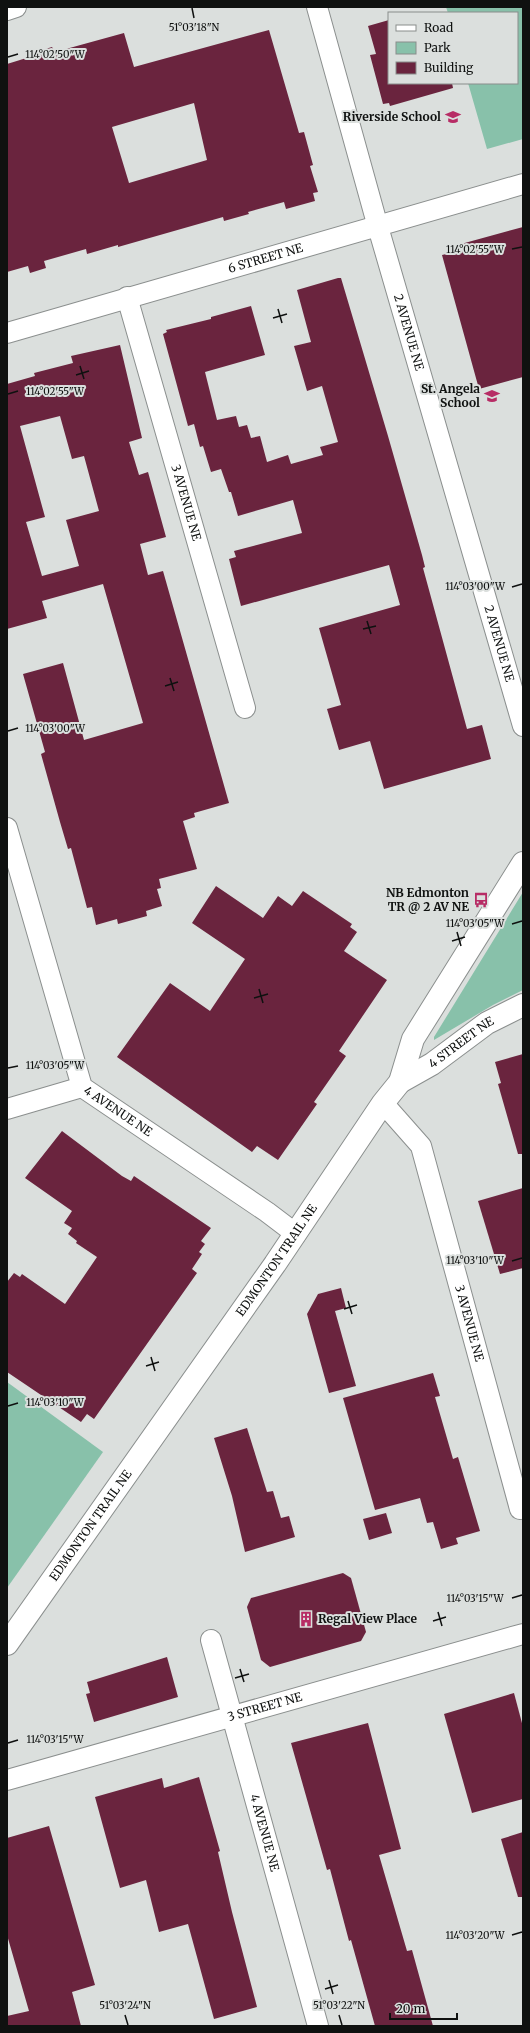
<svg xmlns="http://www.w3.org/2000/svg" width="530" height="2033" viewBox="0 0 530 2033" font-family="Merriweather,serif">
<rect width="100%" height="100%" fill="#dbdfdd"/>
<g fill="#88c1aa">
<path d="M446,7H523V139L487,149L468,83H517V13H448Z"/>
<path d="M523,892V990L493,1005L434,1040V1037Z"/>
<path d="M7,1382L103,1452L7,1588Z"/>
</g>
<g fill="#6a243e" fill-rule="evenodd">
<path d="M389,20V83H452L453,88L390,106L389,103L383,104L370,55L376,54L368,26Z"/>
<path d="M269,30L299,133L304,132L313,165L310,166L318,192L313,193L315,201L286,209L284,202L248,212L249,214L224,221L223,217L118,247V245L87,254L86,249L44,261L46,268L30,273L28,266L7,272V64L33,56L32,53L52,47L55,52L124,33L134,67ZM194,103L207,160L129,183L112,127Z"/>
<path d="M523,227V377L479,389L442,255L463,250L461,244Z"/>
<path d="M338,278H341L388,436L422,555L425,567L423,568L467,729L482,725L491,759L384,789L370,741L339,750L327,709L341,705L319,628L400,605L389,565L241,606L229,559L236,557L234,551L302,533L293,500L238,516L231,492H229L221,469L211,472L203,446L200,447L194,424L188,426L163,334L167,332L166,330L211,319V317L251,306L265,355L205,372L217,420L236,416L239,427L247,425L251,438L260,436L267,462L288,455L291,464L323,455L320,447L338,442L322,386L307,391L294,346L311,342L297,290Z"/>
<path d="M120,345L142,438L129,442L139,475L148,472L166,537L140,544L148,575L163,571L229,803L194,813L195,817L183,821L197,869L159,879L161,888L157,889L162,906L146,911L147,916L118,924L117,919L96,925L92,907L87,908L71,848L68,849L60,822L41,754L45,752L23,674L63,663L84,740L143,723L103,584L42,601L47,618L7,629V384L35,376L34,373L73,363L71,356ZM60,416L72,459L84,456L99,511L66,520L79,566L42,576L26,522L45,517L20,426Z"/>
<path d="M216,886L263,918L278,896L292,906L303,891L352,924L350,927L357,932L344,951L387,980L339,1051L346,1056L314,1102L317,1104L278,1160L257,1146L252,1152L117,1057L170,983L210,1011L245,959L192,923Z"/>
<path d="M523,1054V1154H518L498,1084L501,1083L495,1062Z"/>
<path d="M62,1131L122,1176L131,1181L134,1176L211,1228L201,1241L205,1244L199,1252L202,1254L192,1269L197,1273L94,1419L87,1414L81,1422L7,1372V1282L14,1273L20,1277L22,1274L65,1304L97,1257L76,1243L77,1241L68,1234L72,1228L64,1223L72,1211L25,1178Z"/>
<path d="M523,1188V1268L500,1274L478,1201Z"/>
<path d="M341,1288L346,1308L335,1311L356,1386L329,1393L307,1314L318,1294Z"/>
<path d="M433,1373L440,1396L435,1397L453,1459L458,1457L480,1531L456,1538L458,1544L441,1549L433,1522L427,1523L420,1498L375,1510L343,1398Z"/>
<path d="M247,1428L267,1492L273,1491L281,1518L289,1516L295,1537L245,1552L232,1496L214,1438Z"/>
<path d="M386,1513L392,1533L369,1540L363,1519Z"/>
<path d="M343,1573L351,1578L366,1632L361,1641L270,1667L261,1660L247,1607L251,1598Z"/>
<path d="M167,1657L178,1697L94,1722L86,1694L90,1693L87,1682Z"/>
<path d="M514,1693L523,1727V1799L472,1813L444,1714Z"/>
<path d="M368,1723L401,1849L379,1855L407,1951L412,1950L433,2026H375L351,1940L349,1941L330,1869L327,1870L291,1743Z"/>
<path d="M199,1777L220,1851L218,1852L232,1912L257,2007L214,2019L188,1924L159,1932L146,1880L120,1888L95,1797L162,1778L164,1788Z"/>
<path d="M49,1826L95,1985L72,1992L81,2026H7V2016L29,2011L7,1935V1838Z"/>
<path d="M523,1832V1897H518L501,1839Z"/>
</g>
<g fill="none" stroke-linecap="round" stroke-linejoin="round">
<g stroke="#8b8f8e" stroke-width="22">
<g id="minor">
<path id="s1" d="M317,7L378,227L523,726"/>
<path d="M7,10L16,7"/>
<path id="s2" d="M127,297L245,708"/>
<path id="s3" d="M7,333L523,184"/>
<path id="s4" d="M7,828L82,1087L267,1212L296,1234"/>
<path id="s5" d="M383,1103L421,1146L520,1509"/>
<path d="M7,1109L82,1087"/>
<path id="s6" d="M211,1640L318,2026"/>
<path id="s7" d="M7,1780L523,1634"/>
</g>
</g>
<g stroke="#8b8f8e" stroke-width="24">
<g id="secondary">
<path id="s8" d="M400,1082L432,1064L487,1023L523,1005"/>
<path id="s9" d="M7,1644L275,1264L383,1103L400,1082L413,1039L523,863"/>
</g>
</g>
<use href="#minor" stroke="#fff" stroke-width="20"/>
<use href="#secondary" stroke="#fff" stroke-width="22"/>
</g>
<path fill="none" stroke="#0f1110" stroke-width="1.5" d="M192,8L194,18M8,57L18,54M512,249L522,247M278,309L282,323M273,318L287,314M80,366L84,379M76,375L89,371M8,394L18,391M512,587L522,584M367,621L371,634M363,629L376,626M170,678L174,691M165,686L178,682M8,731L18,728M512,924L522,921M457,932L461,946M452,941L465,937M259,989L263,1003M254,998L268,994M8,1068L18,1066M512,1261L522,1258M348,1301L352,1314M344,1309L357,1305M151,1357L155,1371M146,1366L159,1362M8,1406L18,1403M512,1598L522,1595M438,1612L442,1626M433,1621L446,1617M240,1669L244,1682M235,1678L249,1674M8,1743L18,1740M512,1935L522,1932M329,1980L333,1994M325,1989L338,1985M125,2015L128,2025M339,2015L342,2025"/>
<defs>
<g id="school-bare" transform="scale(1.2)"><path d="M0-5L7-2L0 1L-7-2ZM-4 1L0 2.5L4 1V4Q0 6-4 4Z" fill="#b72c65" stroke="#dbdfdd" stroke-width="2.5" paint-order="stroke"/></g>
<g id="bus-bare" transform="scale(1.2)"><path d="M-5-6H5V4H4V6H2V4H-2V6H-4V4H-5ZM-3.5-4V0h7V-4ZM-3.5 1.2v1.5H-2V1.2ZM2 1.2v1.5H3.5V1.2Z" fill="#b72c65" stroke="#dbdfdd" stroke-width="2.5" paint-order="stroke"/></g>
<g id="building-bare" transform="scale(1.2)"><path d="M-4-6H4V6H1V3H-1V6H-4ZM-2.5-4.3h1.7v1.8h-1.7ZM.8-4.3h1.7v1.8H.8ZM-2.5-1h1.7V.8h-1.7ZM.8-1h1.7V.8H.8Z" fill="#b72c65" stroke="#dbdfdd" stroke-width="2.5" paint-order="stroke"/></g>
</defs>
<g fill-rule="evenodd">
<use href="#school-bare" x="453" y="117"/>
<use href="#school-bare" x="492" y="396"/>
<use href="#bus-bare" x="481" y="900"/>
<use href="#building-bare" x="306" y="1619"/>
</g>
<g text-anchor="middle" stroke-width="4" stroke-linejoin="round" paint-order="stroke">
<g font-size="12" font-weight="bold" fill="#0f1110" stroke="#dbdfdd" text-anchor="end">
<text x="441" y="121">Riverside School</text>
<text x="480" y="393">St. Angela<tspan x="480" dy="14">School</tspan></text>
<text x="469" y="897">NB Edmonton<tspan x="469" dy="14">TR @ 2 AV NE</tspan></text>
<text x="318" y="1623" text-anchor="start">Regal View Place</text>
</g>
<g font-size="12" fill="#0f1110" stroke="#dbdfdd">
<text dy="4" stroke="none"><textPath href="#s3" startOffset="269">6 STREET NE</textPath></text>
<text dy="4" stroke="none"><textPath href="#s1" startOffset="338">2 AVENUE NE</textPath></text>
<text dy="4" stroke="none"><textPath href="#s2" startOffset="214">3 AVENUE NE</textPath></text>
<text dy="4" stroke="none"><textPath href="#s1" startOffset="662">2 AVENUE NE</textPath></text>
<text dy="4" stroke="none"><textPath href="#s8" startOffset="73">4 STREET NE</textPath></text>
<text dy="4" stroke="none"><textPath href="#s4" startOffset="313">4 AVENUE NE</textPath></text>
<text dy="4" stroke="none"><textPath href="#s9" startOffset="469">EDMONTON TRAIL NE</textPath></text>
<text dy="4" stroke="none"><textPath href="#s5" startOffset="241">3 AVENUE NE</textPath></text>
<text dy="4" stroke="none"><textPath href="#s9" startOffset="145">EDMONTON TRAIL NE</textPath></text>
<text dy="4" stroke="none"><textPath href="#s7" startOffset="268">3 STREET NE</textPath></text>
<text dy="4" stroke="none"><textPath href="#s6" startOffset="200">4 AVENUE NE</textPath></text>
</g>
</g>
<g font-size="10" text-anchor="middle" fill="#0f1110" stroke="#dbdfdd" stroke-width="4" stroke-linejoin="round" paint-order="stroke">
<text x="194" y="31">51°03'18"N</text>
<text x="55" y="58">114°02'50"W</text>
<text x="475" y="253">114°02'55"W</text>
<text x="55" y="395">114°02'55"W</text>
<text x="475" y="590">114°03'00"W</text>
<text x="55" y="732">114°03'00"W</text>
<text x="475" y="927">114°03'05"W</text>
<text x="55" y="1069">114°03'05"W</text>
<text x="475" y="1264">114°03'10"W</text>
<text x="55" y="1406">114°03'10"W</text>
<text x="475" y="1602">114°03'15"W</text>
<text x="55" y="1743">114°03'15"W</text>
<text x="475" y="1939">114°03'20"W</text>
<text x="125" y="2009">51°03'24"N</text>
<text x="339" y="2009">51°03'22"N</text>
</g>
<rect width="530" height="2033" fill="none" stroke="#0f1110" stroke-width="16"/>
<rect x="388" y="12" width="130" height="72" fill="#dbdfdd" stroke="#898d8b"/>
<rect x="396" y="25" width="20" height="6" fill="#ffffff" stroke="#898d8b"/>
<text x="424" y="32" font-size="12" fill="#0f1110">Road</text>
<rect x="396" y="42" width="20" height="12" fill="#88c1aa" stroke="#898d8b"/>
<text x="424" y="52" font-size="12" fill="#0f1110">Park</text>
<rect x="396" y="62" width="20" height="12" fill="#6a243e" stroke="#898d8b"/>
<text x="424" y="72" font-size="12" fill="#0f1110">Building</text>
<path d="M390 2013v6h67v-6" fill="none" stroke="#0f1110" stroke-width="2"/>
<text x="396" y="2013" font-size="12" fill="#0f1110" stroke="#dbdfdd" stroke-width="3" paint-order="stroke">20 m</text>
</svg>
